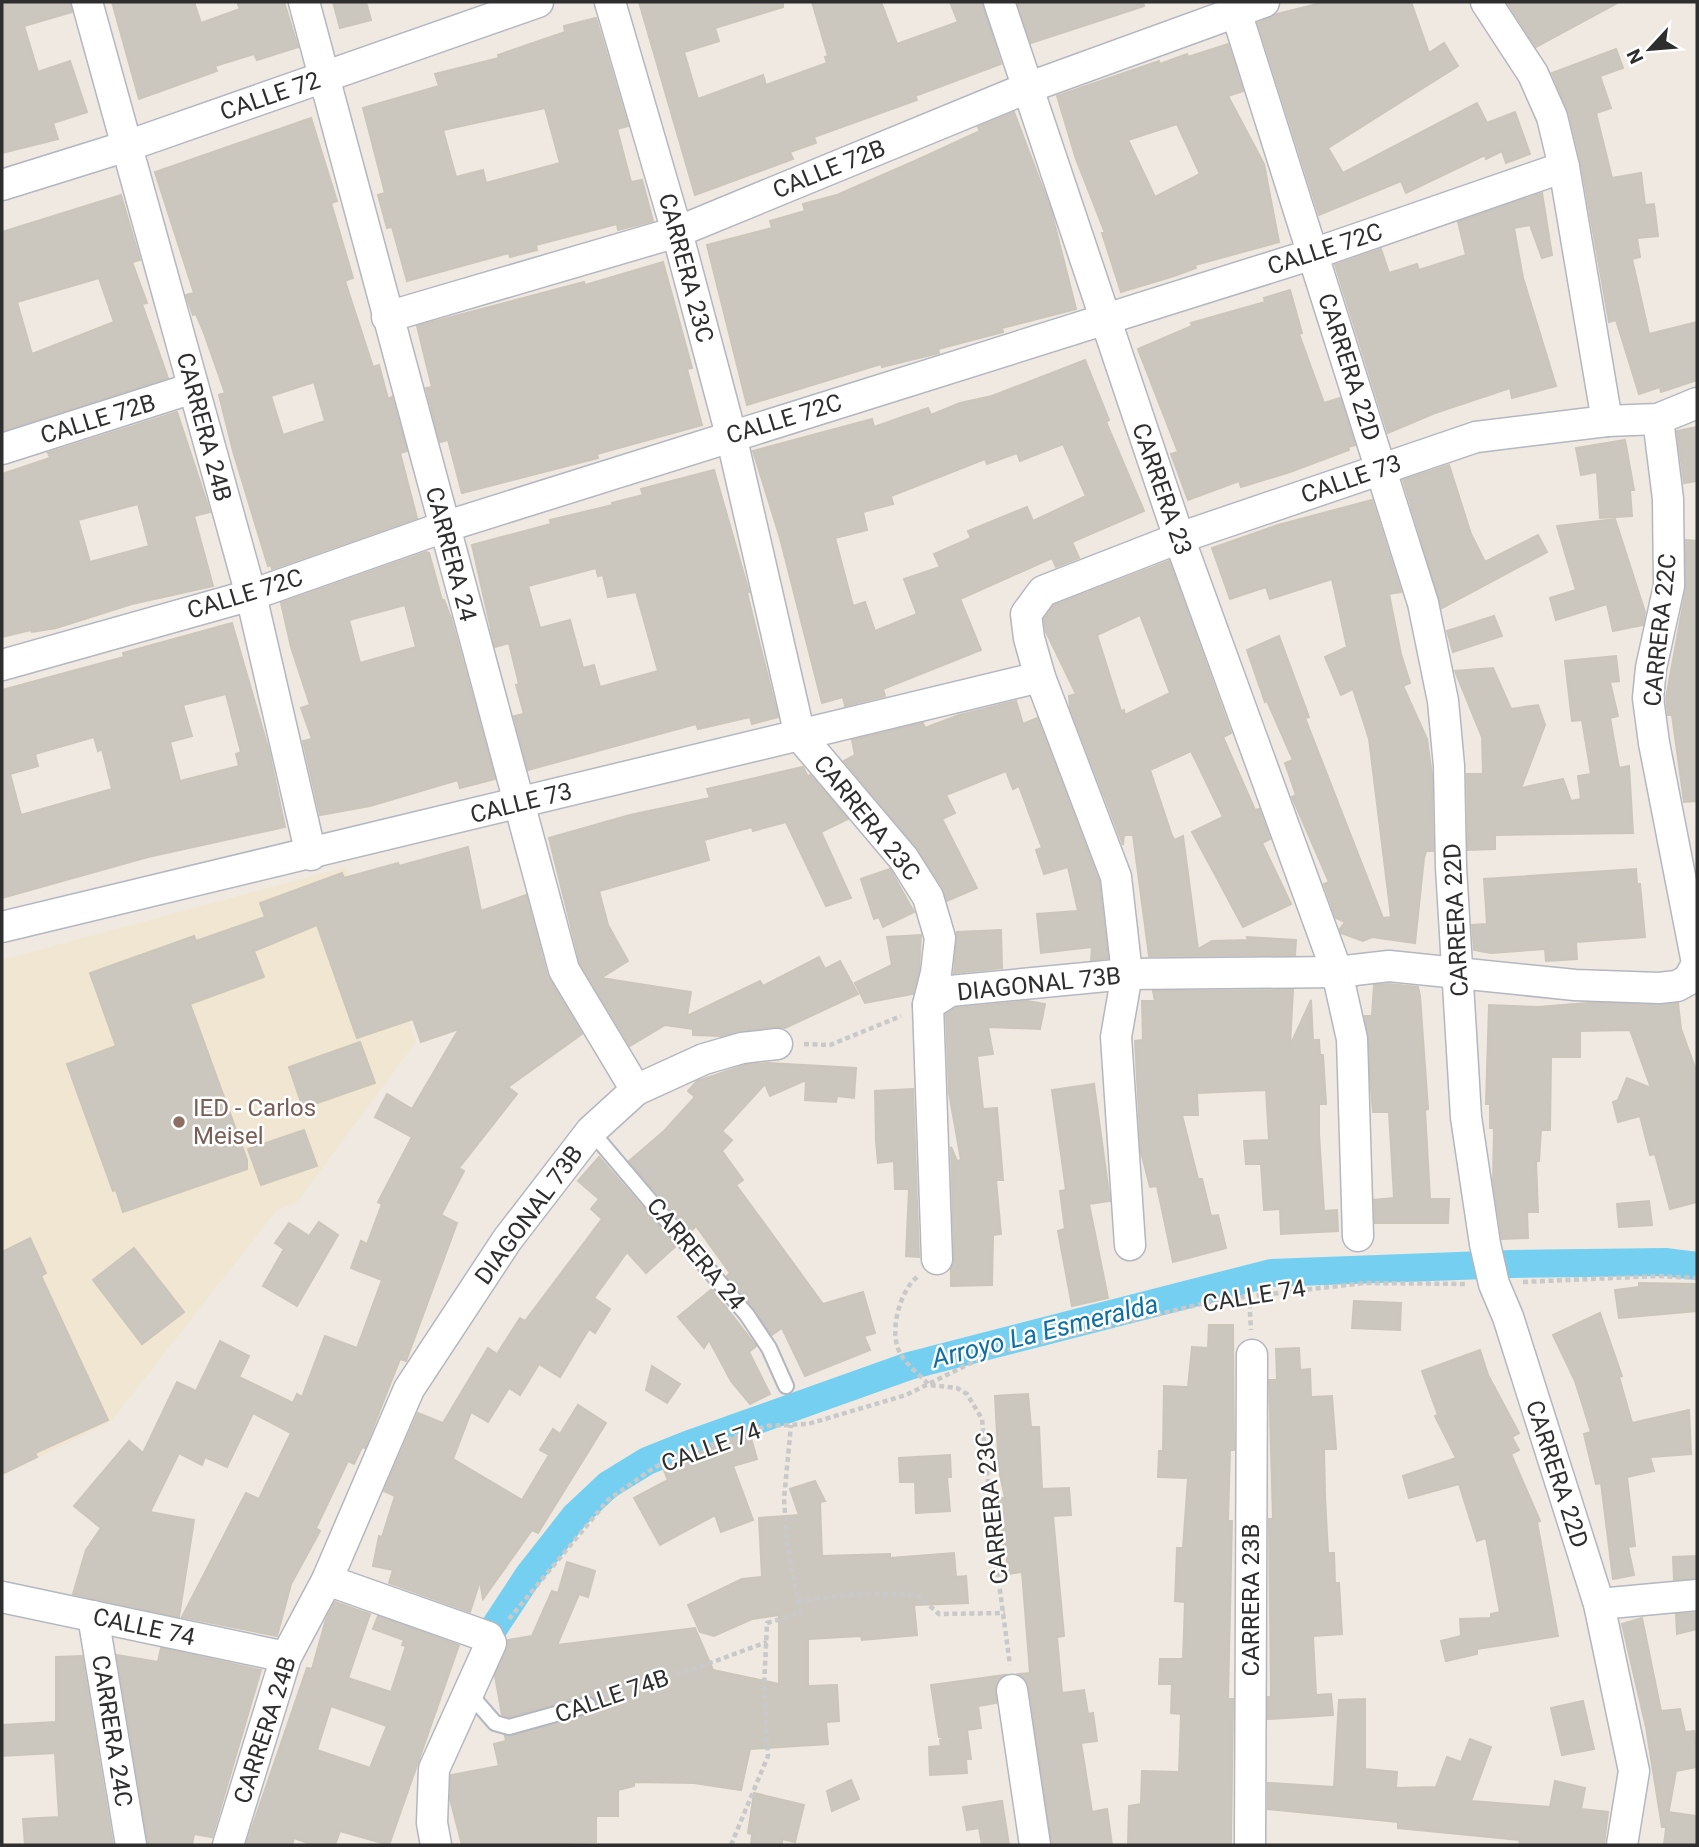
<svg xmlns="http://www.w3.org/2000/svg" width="1699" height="1847" viewBox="0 0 1699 1847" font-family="Roboto,sans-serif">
<rect width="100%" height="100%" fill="#efe9e1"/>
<path fill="#f0e6d1" d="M346,867L416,1042L297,1202L277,1210L111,1421L2,1476V960Z"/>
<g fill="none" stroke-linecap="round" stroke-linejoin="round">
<path stroke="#75cff0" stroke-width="28" d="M488,1637L528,1576L575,1516L608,1485L647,1461L687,1445L909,1366L1271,1273L1512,1264L1665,1262L1697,1266"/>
</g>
<g fill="#cbc7bf" stroke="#cbc5ba" stroke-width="2" fill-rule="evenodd">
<path d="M2,2H70L72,12L24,26L38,72L70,61L87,112L53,123L58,139L2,153Z"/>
<path d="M112,2H194L201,23L240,9L237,2H284L298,47L257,60L254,54L215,66L217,71L139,99Z"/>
<path d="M333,2H366L371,20L340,28Z"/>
<path d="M639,2H783V7L715,28L719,41L684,52L698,99L763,75L766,85L827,63L825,57L828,56L812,2H881L897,44L958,22L950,2H982L1001,64L915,96L917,100L814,137L816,143L790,152L793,159L695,195Z"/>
<path d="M1017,2H1143L1144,6L1031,43Z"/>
<path d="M1325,2H1411L1429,53L1444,43L1458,66L1328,148L1343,173L1477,103L1487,123L1515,112L1530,154L1506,163L1502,151L1486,159L1485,155L1406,193L1401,181L1319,215L1258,23L1277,14Z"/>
<path d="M1507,2H1619L1536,47Z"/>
<path d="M596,18L628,126L617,129L631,182L642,180L653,221L618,230L617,224L536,245L537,250L510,257L509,253L407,281L392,227L387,228L378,195L385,193L363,108L439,86L435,74L499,58L498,55L565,32L564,26ZM545,108L560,163L486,183L483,170L456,177L443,130Z"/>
<path d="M1228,44L1243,91L1228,96L1264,164L1279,242L1195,265L1196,268L1174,276L1121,292L1102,233H1105L1076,159L1057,96L1159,61L1160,64L1187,54L1188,57ZM1177,124L1200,174L1155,197L1128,140Z"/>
<path d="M1616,49L1623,68L1600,76L1611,108L1596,113L1612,178L1641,173L1645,205L1654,204L1658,236L1637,238L1640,257L1632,259L1649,334L1697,322V380L1661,392L1660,387L1639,394L1616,320L1609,322L1581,163L1569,113L1552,73Z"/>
<path d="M1014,112L1051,210L1076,309L1002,328L1003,332L938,349L939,353L882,367L881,364L747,405L707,245L772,228L770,221L805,211L803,204L837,195L917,160L980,131L978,127Z"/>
<path d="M311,118L337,201L331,203L353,278L345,281L373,367L379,365L388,399L392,397L407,451L400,453L417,518L272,569L271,565L268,566L233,451L219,395L225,393L204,333L196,314L193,315L186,295L194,293L155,172ZM314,382L325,421L283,435L271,396Z"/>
<path d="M1542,193L1552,255L1542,258L1530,225L1514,228L1523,278L1556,386L1512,398L1510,388L1435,413L1388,433L1335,265L1381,249L1389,273L1417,264L1419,270L1466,255L1458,222Z"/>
<path d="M121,195L140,260L132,262L147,303L142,304L168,378L2,431V232ZM99,278L114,322L32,354L17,302Z"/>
<path d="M663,262L692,368L687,369L702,425L597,454L598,458L462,493L448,440L440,442L426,388L432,387L417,326L584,282L585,285Z"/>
<path d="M1290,290L1302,333L1299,334L1324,403L1340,398L1355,445L1348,447L1349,450L1290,472L1241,487L1239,481L1188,500L1171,454L1178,452L1138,349L1192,326L1191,323L1265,302L1264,298Z"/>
<path d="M1085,360L1109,420L1106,422L1144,511L1072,542L1079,558L1056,567L1052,558L960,599L981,650L883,689L885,696L845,706L843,697L822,703L780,538L753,451L872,419L874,427L928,408L931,415L960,403L992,396ZM1063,444L1086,496L1033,521L1027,507L968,531L971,538L934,554L940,567L904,579L917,614L875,631L865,602L853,606L835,538L867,530L863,512L893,504L891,496L985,459L987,464L1017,453L1020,461Z"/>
<path d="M177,412L210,512L194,516L213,586L132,604L56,628L32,632L31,630L2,637V474L50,458L48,453ZM138,504L149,546L90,562L78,520Z"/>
<path d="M1697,427V481L1684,483L1677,431Z"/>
<path d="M1625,440L1634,490H1630L1632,516L1600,518L1597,472L1581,475L1576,448Z"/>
<path d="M1449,465L1471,534L1485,562L1538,535L1547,552L1442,608L1403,480Z"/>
<path d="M714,470L749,592L747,593L778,717L752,724L750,717L698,729L696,724L528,770L514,716L524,714L516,685L519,684L509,643L495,647L472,545L551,524L550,520L613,505L612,503L643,495L641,489ZM596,568L598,576L603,575L608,597L636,592L658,671L600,687L594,665L583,668L570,620L540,628L528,586Z"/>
<path d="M1372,500L1401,592L1389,594L1401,654L1410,683L1403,686L1427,739L1432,775L1433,851H1426L1424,858L1415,943L1372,937L1363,941L1341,933L1340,929L1345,922L1336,918L1324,884L1329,882L1292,797L1296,795L1285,763L1293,760L1267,701L1265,702L1247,650L1279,636L1309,717L1305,718L1383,918L1391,917L1369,739L1353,689L1341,695L1325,657L1347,647L1332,579L1270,599L1266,587L1230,599L1212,548L1278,525Z"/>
<path d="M1615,519L1645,612L1643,625L1613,631L1607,604L1556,620L1550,598L1576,590L1557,526Z"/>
<path d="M1686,540L1697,541V801L1684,802L1672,715H1668L1666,698L1686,589Z"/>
<path d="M426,552L429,553L442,600H444L451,618L495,779L460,788L458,780L370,806L320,815L303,741L312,739L301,708L310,705L291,647L281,603ZM405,605L416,647L360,663L349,620Z"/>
<path d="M1169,561L1231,733L1223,737L1255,810L1259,809L1270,839L1262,843L1291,904L1243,927L1192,832L1223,817L1191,751L1150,770L1172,836L1175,840L1183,836L1198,949L1212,941L1248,940L1247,937L1296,940L1295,955L1149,956L1133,835H1124L1123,845L1070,707L1069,696L1076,694L1046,632L1044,619L1054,605ZM1140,615L1170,693L1125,715L1124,710L1121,711L1097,635Z"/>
<path d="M1494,616L1502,636L1453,652L1447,631Z"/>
<path d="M232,623L269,751L285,827L148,857L2,898V690L124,657L123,653ZM226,694L241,752L236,754L239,766L180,781L170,742L192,736L183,705ZM94,737L98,751L102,749L112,789L21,815L10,774L38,766L35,754Z"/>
<path d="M1616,656L1619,681L1610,682L1618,716L1610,718L1619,768L1629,766L1633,833L1495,835V849L1468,850L1467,774H1483L1482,737L1455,671L1493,668L1511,709L1538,705L1545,725L1521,788L1563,779L1571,801L1581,799L1578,776L1591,774L1582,720L1572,721L1565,661Z"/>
<path d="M1016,701L1023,724L1037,718L1099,881L1108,958L1091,960L1092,947L1041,953L1037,914L1078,911L1068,867L1044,874L1036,850L1042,848L1019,786L1013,789L1006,771L946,795L955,813L942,819L977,888L947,901L943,888L917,848L844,761L855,755L852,740L923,723L925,728L959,715Z"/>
<path d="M803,767L808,777L810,775L848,819L821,832L851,898L826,906L786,822L753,831L752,827L704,840L709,860L599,891L608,925L628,961L601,978L691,992L687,1016L760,981L763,986L819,957L825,969L840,961L858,994L785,1028L775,1027L722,1036L693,1035V1029L665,1025L630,1046L580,963L549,838L630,815L710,798L707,789Z"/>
<path d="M468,847L481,911L526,895L547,975L582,1034L508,1087L517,1094L459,1168L464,1171L441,1215L457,1223L406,1361L400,1359L365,1448L362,1447L354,1464L348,1461L316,1528L320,1531L291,1584L277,1636L182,1617L246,1493L259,1499L291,1433L253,1413L227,1467L205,1457L202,1465L179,1453L150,1512L194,1520L179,1617L73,1594L86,1550L101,1528L74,1506L129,1441L143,1453L177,1382L196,1391L220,1341L249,1356L239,1377L293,1403L297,1394L302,1397L325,1336L357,1348L382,1280L351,1268L361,1241L367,1244L382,1204L378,1202L412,1137L375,1117L387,1094L412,1109L459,1029L421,1042L413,1019L357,1038L317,925L254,951L264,977L190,1004L247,1160V1169L123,1212L116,1190L113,1191L67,1064L116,1046L90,973L194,936L196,941L265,917L260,903L342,873L344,878L398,863L399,866Z"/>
<path d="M890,869L914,912L883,927L879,917L874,919L861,879Z"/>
<path d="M1636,869L1637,884H1640L1645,937L1576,942L1577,959L1546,961L1545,949L1491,953L1474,950L1472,925L1487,924L1484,879Z"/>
<path d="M1001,930L1002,968L954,973L957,932Z"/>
<path d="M921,935L919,970L913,994L865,1003L855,983L892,965L887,937Z"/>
<path d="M1389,984L1418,987L1420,996L1428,1109L1425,1110L1430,1199H1449L1448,1223H1375L1374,1200L1394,1198L1389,1112H1373L1365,1016H1372L1374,985Z"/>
<path d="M1293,990L1290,1046L1311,1000L1313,1040H1319L1320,1055H1323L1326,1104H1319V1134L1324,1211L1337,1210L1338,1231L1281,1234L1280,1209L1264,1210L1261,1164H1246L1244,1141L1269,1140L1266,1090L1197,1093L1198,1115H1182L1198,1179H1202L1211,1216L1218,1215L1226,1248L1173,1262L1157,1186L1150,1187L1141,1152L1135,1041L1143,1040L1142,1001H1155L1153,991Z"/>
<path d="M1027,1001L1045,1004L1040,1029L988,1027L993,1054L977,1056L983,1109L997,1108L1003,1180H996L1001,1234L993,1235L992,1285L951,1286V1269L954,1258L951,1147L957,1161L961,1160L949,1093L946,1014L956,1008Z"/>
<path d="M1588,1003H1678L1681,1029L1697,1073V1202L1670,1209L1655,1154L1650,1155L1640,1116L1618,1122L1613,1102L1618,1100L1627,1078L1651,1088L1630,1030L1580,1031V1057H1551L1550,1130H1541L1539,1161H1536L1538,1212H1527L1528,1238L1502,1239L1493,1181L1494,1128H1490V1104H1486L1489,1005L1538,1007Z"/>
<path d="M360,1042L375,1083L303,1108L289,1067Z"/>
<path d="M768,1063L856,1068L854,1098L837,1096L836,1102L805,1100L806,1080L770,1096L765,1084L722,1131L732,1140L722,1151L743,1180L736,1185L823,1304L863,1292L875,1333L864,1336L870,1350L805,1376L782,1328L772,1335L727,1276L730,1273L696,1226L690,1232L629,1161L664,1131L695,1097L688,1091L697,1081L745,1065Z"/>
<path d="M1094,1084L1110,1201L1089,1204L1108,1298L1072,1306L1058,1231L1065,1229L1060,1191L1066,1190L1052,1090Z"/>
<path d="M913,1089L919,1257L906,1256L909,1189H895L894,1161L878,1163L876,1141L875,1091Z"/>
<path d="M304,1130L317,1166L261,1185L248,1149Z"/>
<path d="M599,1157L676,1246L646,1273L627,1252L594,1298L610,1309L595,1333L589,1329L560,1377L539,1364L520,1395L509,1388L488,1422L471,1412L453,1459L522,1500L549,1455L540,1450L553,1429L560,1434L578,1405L606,1423L538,1533L532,1530L483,1599L480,1581L470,1612L389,1583L393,1570L373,1566L379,1536L382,1537L395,1496L384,1491L418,1413L443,1423L488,1348L497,1354L520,1318L525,1321L602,1219L591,1209L599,1199L578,1181Z"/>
<path d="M1649,1201L1652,1225L1619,1227L1617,1204Z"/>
<path d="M319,1222L338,1235L297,1306L263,1286L284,1249L275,1243L289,1223L309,1236Z"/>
<path d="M30,1238L46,1273L41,1276L108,1420L35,1453L37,1457L2,1474V1252Z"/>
<path d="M134,1248L184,1312L142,1344L93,1280Z"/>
<path d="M1639,1283L1697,1284V1311L1619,1318L1615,1290L1639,1287Z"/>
<path d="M712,1289L756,1346L749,1352L770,1394L750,1404L731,1381L709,1340L704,1348L678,1317Z"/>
<path d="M1354,1301L1401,1303L1400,1330L1352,1328Z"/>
<path d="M1600,1313L1622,1376L1619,1377L1632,1423L1689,1410L1691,1454L1650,1457L1654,1471L1627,1477L1635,1546L1628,1547L1634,1575L1613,1579L1601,1483L1596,1484L1584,1434L1591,1432L1575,1381L1553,1335Z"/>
<path d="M1209,1325H1233L1234,1450H1230L1228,1521H1232L1228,1699H1233L1231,1845H1128L1129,1806L1141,1804L1142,1771L1179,1772L1181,1714L1171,1713L1172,1684H1159L1160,1659H1183L1185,1602L1175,1601L1177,1548H1183L1188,1478L1158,1477L1159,1451H1163L1164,1386L1188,1387L1192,1347L1208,1348Z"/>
<path d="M1299,1348L1300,1370L1310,1369L1311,1397L1332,1396L1336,1449H1324L1325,1496L1328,1553H1334L1335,1583H1339L1342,1634L1313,1636L1316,1695L1331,1694L1333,1715L1268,1719V1697H1271L1269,1519H1273L1269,1380H1277L1276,1349Z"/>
<path d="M1480,1350L1488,1375L1519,1433L1512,1437L1519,1450L1511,1454L1540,1521L1537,1522L1558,1636L1477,1649V1654L1446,1661L1441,1641L1461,1636L1460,1619L1491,1618V1614L1500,1612L1486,1538L1477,1541L1459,1484L1409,1498L1403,1476L1456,1458L1435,1416L1438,1415L1422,1371Z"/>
<path d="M652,1366L680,1384L667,1403L646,1390Z"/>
<path d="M1028,1394L1031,1427H1039L1042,1489L1069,1488L1071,1515L1053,1516L1064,1636L1057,1637L1062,1693L1084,1690L1088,1714L1093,1713L1097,1741L1081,1743L1092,1812L1107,1809L1112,1845H1052L1029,1687L1018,1674L1030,1673L1022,1572L1008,1574L1006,1544H1003L999,1498H1005L999,1470L995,1396Z"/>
<path d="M749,1431L757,1459L733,1466L753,1520L721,1532L715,1515L660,1545L634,1498L668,1480L663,1468Z"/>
<path d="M950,1455L951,1477H947L950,1511L916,1513L915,1482H900L899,1458Z"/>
<path d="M815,1481L825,1501L820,1502L822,1556L890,1554V1558L954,1553L956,1577L966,1576L968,1603L914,1605L917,1635L862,1640L861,1636L808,1639V1686L837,1685L839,1721L826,1722L828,1744L750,1749L741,1790L694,1783L634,1782V1786L618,1790V1816H596V1842L559,1843V1845H462L450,1799L451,1775L499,1766L494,1744L506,1741L505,1736L591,1714L597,1708L595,1699L586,1696L509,1717L502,1715L495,1676L508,1640L532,1636L552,1591L558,1593L567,1562L595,1571L588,1597L579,1594L557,1645L695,1628L713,1670L779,1684V1615L752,1619L714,1636L700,1632L688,1605L742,1579L762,1577L759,1518L799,1515L790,1489Z"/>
<path d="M1697,1556V1578L1674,1580L1673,1557Z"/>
<path d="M335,1602L370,1614L348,1678L391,1692L406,1646L402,1645L404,1640L373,1629L378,1616L459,1645L389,1845L340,1831L335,1845H313L294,1838L292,1845H246L307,1668L312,1669L326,1619ZM331,1706L387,1726L370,1768L317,1750Z"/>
<path d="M1697,1613V1629L1677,1634L1676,1614Z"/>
<path d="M1642,1618L1661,1711L1680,1709L1685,1732L1694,1731L1697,1755V1767L1676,1771L1666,1827H1662L1646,1727L1622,1624Z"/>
<path d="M161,1648L261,1670L212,1837L194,1834L192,1845H148L117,1655L158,1662Z"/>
<path d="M82,1656L113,1845H25L23,1819L59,1817L55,1753L2,1756V1725L56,1722V1657Z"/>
<path d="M1005,1675L996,1684V1703L978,1706L981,1728L967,1730L971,1759H966L967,1773L930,1775L929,1747L941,1746L940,1740L948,1737H939L931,1685Z"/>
<path d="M1365,1699V1769L1397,1772L1396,1788L1436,1787L1447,1757L1461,1762L1470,1739L1491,1747L1471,1801L1550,1807L1555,1781L1585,1788L1581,1809L1608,1812L1604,1845H1519L1520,1840L1398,1828V1822L1268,1809V1783L1334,1787L1339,1700Z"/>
<path d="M1583,1701L1594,1749L1562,1755L1551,1708Z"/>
<path d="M851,1780L859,1799L832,1811L827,1791Z"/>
<path d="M754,1793L804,1805L795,1842L782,1839V1845H751L752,1834L748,1833Z"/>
<path d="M1002,1801L1009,1845H982L979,1828L967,1830L963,1807Z"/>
<path d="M1668,1812L1697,1816V1845H1664Z"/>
</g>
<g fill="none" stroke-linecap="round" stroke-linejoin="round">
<g stroke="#b4b7c1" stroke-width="18">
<g id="lane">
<path d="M591,1131L747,1315L769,1348L786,1386"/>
<path d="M468,1692L495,1723L509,1727L588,1705"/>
</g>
</g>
<g stroke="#b4b7c1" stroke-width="33">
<g id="street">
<path d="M87,2L251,595L311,855"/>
<path d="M304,2L564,970L636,1090"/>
<path d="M610,2L677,232L731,435L800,736L904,859L928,897L940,938L936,973L928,1005L937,1259"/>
<path d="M999,2L1179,538L1337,972L1352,1039L1358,1236"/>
<path d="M1233,2L1423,603L1443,701L1449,766L1451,867L1466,1117L1485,1244L1494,1284L1508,1317L1599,1604L1634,1771L1622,1845"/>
<path d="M1486,2L1533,74L1552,117L1564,167L1607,421"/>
<path d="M2,185L127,146L538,2"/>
<path d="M387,317L677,232L1027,88L1264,2"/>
<path d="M1658,419L1668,499L1669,586L1651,668L1648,698L1654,743L1697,963"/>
<path d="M2,449L193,388"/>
<path d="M2,665L251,595L444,527L1313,254L1564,167"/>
<path d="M2,927L1040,677"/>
<path d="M928,1005L950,991L1127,974L1337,972L1389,966L1575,985L1659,988L1677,986L1688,980L1697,964"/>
<path d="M1130,1245L1116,1037L1127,974L1116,877L1040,677L1029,638L1026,614L1043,591L1179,538L1476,437L1607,421L1658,419L1697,403"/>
<path d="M327,1580L488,1637"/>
<path d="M2,1597L286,1657"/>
<path d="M1599,1604L1697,1595"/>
<path d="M93,1616L131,1845"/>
<path d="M1012,1690L1035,1845"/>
<path d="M228,1845L286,1657L327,1580L409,1389L507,1240L591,1131L636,1090L704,1059L742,1048L777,1044"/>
<path d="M436,1845L432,1823L434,1769L491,1643"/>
<path d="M1250,1845L1252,1355"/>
</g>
</g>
<g stroke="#c9c9c9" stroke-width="4.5" stroke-dasharray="5 3.5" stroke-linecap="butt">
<path d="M804,1044L830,1045L901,1016"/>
<path d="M917,1277C899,1292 888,1334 901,1355C908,1366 920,1375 929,1385L957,1388L967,1394L982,1419L995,1554L1010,1665"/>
<path d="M1523,1282L1658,1276L1697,1278"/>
<path d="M1249,1295L1251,1330"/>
<path d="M798,1601L858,1594H903L920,1597L939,1614L1005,1613"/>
<path d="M509,1619L608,1500L655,1467L692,1451L767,1426L808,1424L906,1395L987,1355L1218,1300L1364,1283L1466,1284"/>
<path d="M603,1696L614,1689L691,1670L767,1642"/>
<path d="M731,1845L768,1756L764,1687L767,1623L800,1613L787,1541L784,1499L791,1425"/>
</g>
<use href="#lane" stroke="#fff" stroke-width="14"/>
<use href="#street" stroke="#fff" stroke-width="30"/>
</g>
<circle fill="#8d6e63" stroke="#fff" stroke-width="2.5" cx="179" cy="1122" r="7"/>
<g text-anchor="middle" stroke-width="5" stroke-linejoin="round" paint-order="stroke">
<g font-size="24" fill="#2e2e2e" stroke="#fff">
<text transform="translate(270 96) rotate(-19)" y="8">CALLE 72</text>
<text transform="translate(829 169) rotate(-22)" y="8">CALLE 72B</text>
<text transform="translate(1325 249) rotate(-18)" y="8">CALLE 72C</text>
<text transform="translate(686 268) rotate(75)" y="8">CARRERA 23C</text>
<text transform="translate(1349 367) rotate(72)" y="8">CARRERA 22D</text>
<text transform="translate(98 419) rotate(-17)" y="8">CALLE 72B</text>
<text transform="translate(784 419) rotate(-17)" y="8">CALLE 72C</text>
<text transform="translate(204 427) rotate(75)" y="8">CARRERA 24B</text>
<text transform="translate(1351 479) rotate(-19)" y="8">CALLE 73</text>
<text transform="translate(1162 489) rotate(71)" y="8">CARRERA 23</text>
<text transform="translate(451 554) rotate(75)" y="8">CARRERA 24</text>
<text transform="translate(245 594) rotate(-17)" y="8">CALLE 72C</text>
<text transform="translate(1660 630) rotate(-84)" y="8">CARRERA 22C</text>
<text transform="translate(521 803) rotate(-14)" y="8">CALLE 73</text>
<text transform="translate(867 818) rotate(51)" y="8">CARRERA 23C</text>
<text transform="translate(1456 920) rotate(-93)" y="8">CARRERA 22D</text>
<text transform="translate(1039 984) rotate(-6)" y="8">DIAGONAL 73B</text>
<text transform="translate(529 1215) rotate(-54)" y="8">DIAGONAL 73B</text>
<text transform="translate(696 1254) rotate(50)" y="8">CARRERA 24</text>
<text transform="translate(1254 1296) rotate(-9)" y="8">CALLE 74</text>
<text transform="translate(711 1447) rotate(-20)" y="8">CALLE 74</text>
<text transform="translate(1557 1474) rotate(72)" y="8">CARRERA 22D</text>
<text transform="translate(992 1508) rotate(-96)" y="8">CARRERA 23C</text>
<text transform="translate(1251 1600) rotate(-90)" y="8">CARRERA 23B</text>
<text transform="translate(144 1627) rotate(12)" y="8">CALLE 74</text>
<text transform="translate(612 1696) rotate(-19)" y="8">CALLE 74B</text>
<text transform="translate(265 1730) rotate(-72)" y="8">CARRERA 24B</text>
<text transform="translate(112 1731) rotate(81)" y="8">CARRERA 24C</text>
</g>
<g font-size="24" fill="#785e54" stroke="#fff" text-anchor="start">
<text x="193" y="1116">IED - Carlos<tspan x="193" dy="28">Meisel</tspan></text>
</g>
<g font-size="26" font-style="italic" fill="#0d6fa3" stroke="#fff">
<text transform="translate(1045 1331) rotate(-14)" y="9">Arroyo La Esmeralda</text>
</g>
</g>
<rect width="1699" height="1847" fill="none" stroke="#2e2e2e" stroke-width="7"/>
<g transform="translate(1650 49) rotate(244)" stroke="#ffffff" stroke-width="5" paint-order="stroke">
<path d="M0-5L12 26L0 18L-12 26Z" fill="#2e2e2e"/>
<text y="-10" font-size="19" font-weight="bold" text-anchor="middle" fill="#2e2e2e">N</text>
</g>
</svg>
